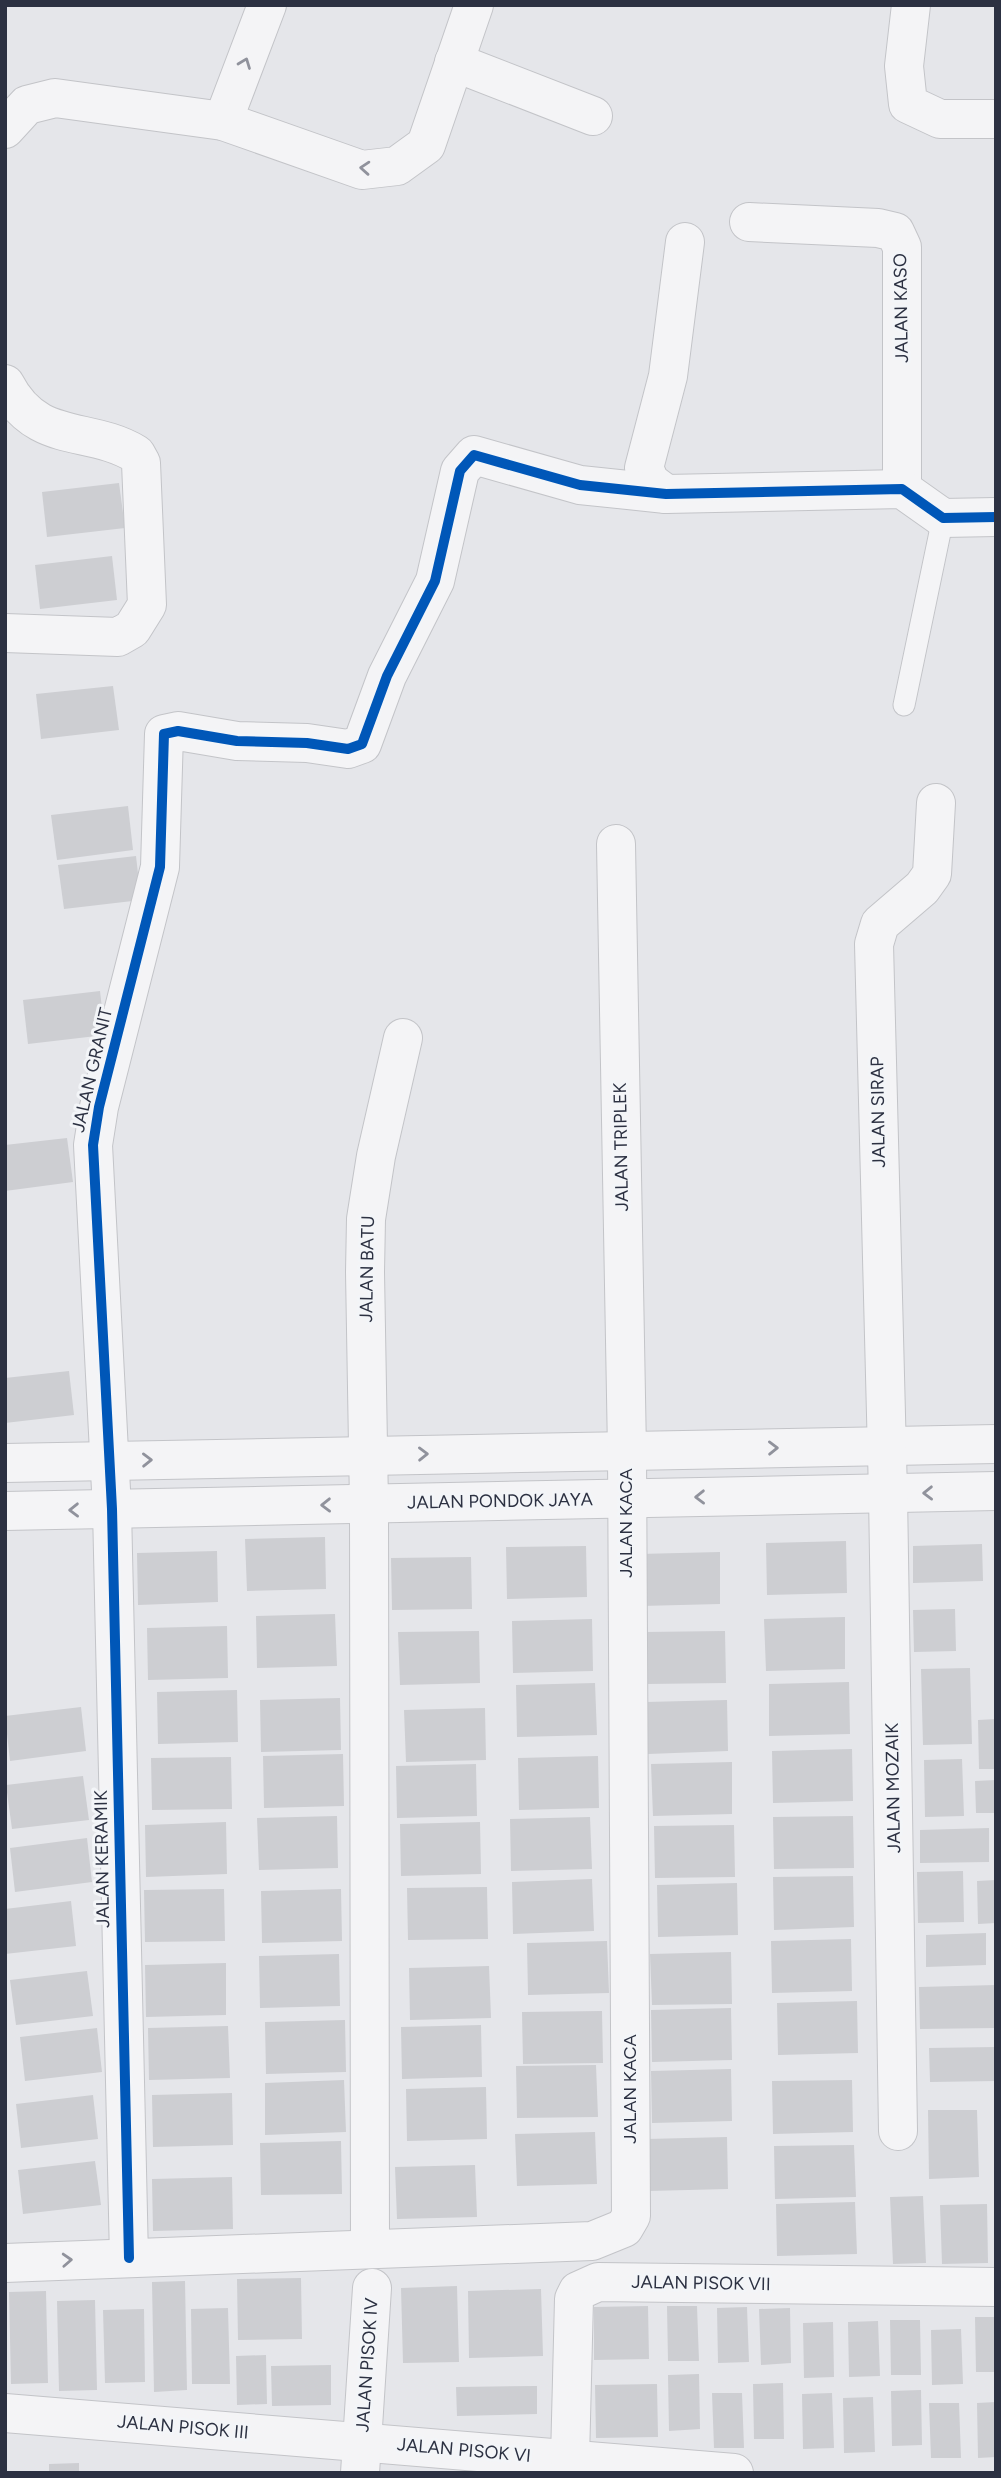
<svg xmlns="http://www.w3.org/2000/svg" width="1001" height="2478" viewBox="0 0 1001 2478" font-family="Figtree,sans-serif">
<rect width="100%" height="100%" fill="#e5e6ea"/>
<g fill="#cdced2">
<path d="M119,483L125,528L47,537L42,492Z"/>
<path d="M112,556L117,600L40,609L35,565Z"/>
<path d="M113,686L119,730L41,739L36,694Z"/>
<path d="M128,806L133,850L57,860L51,815Z"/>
<path d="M136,856L141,900L64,909L58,865Z"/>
<path d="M100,991L105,1035L28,1044L23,1000Z"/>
<path d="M67,1138L73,1182L5,1191V1145Z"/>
<path d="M69,1371L74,1415L5,1423V1378Z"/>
<path d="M325,1537L326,1589L247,1591L245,1539Z"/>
<path d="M846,1541L847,1593L767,1595L766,1543Z"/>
<path d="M982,1544L983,1581L913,1583V1546Z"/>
<path d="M586,1546L587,1597L507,1599L506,1547Z"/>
<path d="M217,1551L218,1602L138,1605L137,1553Z"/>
<path d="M720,1552V1604L641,1606L639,1554Z"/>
<path d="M471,1557L472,1609L392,1610L391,1558Z"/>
<path d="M955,1609L956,1651L914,1652L913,1610Z"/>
<path d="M335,1614L337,1666L257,1668L256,1616Z"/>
<path d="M845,1617V1669L766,1671L764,1619Z"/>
<path d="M592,1619L593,1671L513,1673L512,1621Z"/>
<path d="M227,1626L228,1678L148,1680L147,1628Z"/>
<path d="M479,1631L480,1683L400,1685L398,1632Z"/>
<path d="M725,1631L726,1683L647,1684L645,1632Z"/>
<path d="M970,1668L972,1744L923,1745L921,1669Z"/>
<path d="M849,1682L850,1734L769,1736V1684Z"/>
<path d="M595,1683L597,1735L517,1737L516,1685Z"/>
<path d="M237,1690L238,1742L158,1744L157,1692Z"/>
<path d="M340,1698L341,1750L261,1752L260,1700Z"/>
<path d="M727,1700L728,1751L648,1754L646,1702Z"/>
<path d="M81,1707L86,1751L10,1761L5,1716Z"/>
<path d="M485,1708L486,1760L406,1762L404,1710Z"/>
<path d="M996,1719V1769H979L978,1720Z"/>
<path d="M852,1749L853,1801L773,1803L772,1751Z"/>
<path d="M343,1754L344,1806L264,1808L263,1756Z"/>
<path d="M598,1756L599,1808L519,1810L518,1758Z"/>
<path d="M231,1757L232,1809L152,1810L151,1758Z"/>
<path d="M962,1759L964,1816L925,1817L924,1760Z"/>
<path d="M732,1762V1814L653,1816L651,1764Z"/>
<path d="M476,1764L477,1816L397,1818L396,1766Z"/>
<path d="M83,1776L89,1820L12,1829L6,1785Z"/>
<path d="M996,1780V1813H976L975,1781Z"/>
<path d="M337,1816L338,1868L259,1870L257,1818Z"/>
<path d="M853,1816L854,1868L774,1869L773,1817Z"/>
<path d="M590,1817L592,1869L511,1871L510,1819Z"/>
<path d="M226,1822L227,1874L146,1877L145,1825Z"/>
<path d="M480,1822L481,1874L401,1876L400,1824Z"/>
<path d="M734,1825L735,1877L655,1878L654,1826Z"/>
<path d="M989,1828V1862L920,1863V1830Z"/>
<path d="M87,1838L92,1882L15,1892L10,1848Z"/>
<path d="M963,1871L964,1922L918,1923L917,1872Z"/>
<path d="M853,1876L854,1927L774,1930L773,1877Z"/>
<path d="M592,1879L594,1931L513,1934L512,1882Z"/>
<path d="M996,1880V1923L978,1924L977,1881Z"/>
<path d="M737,1883L738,1935L658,1937L657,1885Z"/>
<path d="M487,1887L488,1939L408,1940L407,1888Z"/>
<path d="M224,1889L225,1941L145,1942L144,1890Z"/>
<path d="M341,1889L342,1941L262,1943L261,1891Z"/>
<path d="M71,1901L76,1946L5,1954V1909Z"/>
<path d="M986,1933V1965L926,1967V1935Z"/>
<path d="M851,1939L852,1991L772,1993L771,1941Z"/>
<path d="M607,1941L609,1993L528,1995L527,1943Z"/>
<path d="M731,1952L732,2004L652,2005L650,1954Z"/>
<path d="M339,1954L340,2006L260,2008L259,1956Z"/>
<path d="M226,1963V2015L146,2017L145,1965Z"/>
<path d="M489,1966L491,2018L410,2020L409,1968Z"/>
<path d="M87,1971L93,2016L16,2025L10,1980Z"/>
<path d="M996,1985V2028L920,2029L919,1987Z"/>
<path d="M857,2001L858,2053L778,2055L777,2003Z"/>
<path d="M731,2008L732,2060L652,2062L651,2010Z"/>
<path d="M602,2011L603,2063L523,2064L522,2012Z"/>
<path d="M345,2020L346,2072L266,2074L265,2022Z"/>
<path d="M481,2025L482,2077L402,2079L401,2027Z"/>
<path d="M228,2026L230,2078L149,2080L148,2028Z"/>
<path d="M97,2028L102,2072L25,2081L20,2037Z"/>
<path d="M996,2047V2081L930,2082L929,2048Z"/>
<path d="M596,2065L598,2117L517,2118L516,2066Z"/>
<path d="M731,2069L732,2121L652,2123L651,2071Z"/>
<path d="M344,2080L346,2132L265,2135V2083Z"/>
<path d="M852,2080L853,2132L773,2134L772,2081Z"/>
<path d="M486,2087L487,2139L407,2141L406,2089Z"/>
<path d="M232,2093L233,2145L153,2147L152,2095Z"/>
<path d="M93,2095L98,2139L21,2148L16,2104Z"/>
<path d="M928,2110H977L979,2177L929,2179Z"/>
<path d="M595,2132L597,2184L517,2186L515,2134Z"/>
<path d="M727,2137L728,2189L648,2191L647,2139Z"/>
<path d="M341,2141L342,2194L261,2195L260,2143Z"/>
<path d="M854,2145L856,2197L775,2199L774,2146Z"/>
<path d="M95,2161L101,2205L23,2214L18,2170Z"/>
<path d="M475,2165L477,2217L397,2219L395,2167Z"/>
<path d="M232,2177L233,2229L153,2231L152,2179Z"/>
<path d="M923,2196L926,2263L893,2264L890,2197Z"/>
<path d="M855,2202L857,2254L777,2256L776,2204Z"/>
<path d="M987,2204L988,2263L942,2264L940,2205Z"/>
<path d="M301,2278L302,2339L238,2340L237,2279Z"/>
<path d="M185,2281L187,2390L154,2392L152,2282Z"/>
<path d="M457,2286L459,2362L403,2363L401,2288Z"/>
<path d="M541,2289L543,2356L469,2358L468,2291Z"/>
<path d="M46,2291L48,2383L11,2384L9,2292Z"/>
<path d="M95,2300L97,2390L59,2391L57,2301Z"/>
<path d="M648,2306L649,2359L594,2360V2307Z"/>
<path d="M667,2306H697L699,2361H668Z"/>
<path d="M747,2307L749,2362L718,2363L717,2308Z"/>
<path d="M228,2308L230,2384H192L191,2309Z"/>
<path d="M790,2308L791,2363L761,2365L759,2309Z"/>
<path d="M144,2309L145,2382L105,2383L103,2310Z"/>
<path d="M975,2317H996V2372H976Z"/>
<path d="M890,2320H920L921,2375H891Z"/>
<path d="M878,2321L880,2376L849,2377L848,2322Z"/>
<path d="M833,2322L834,2377L804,2378L803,2323Z"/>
<path d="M961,2329L963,2384L932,2385L931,2330Z"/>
<path d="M266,2355L267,2404L237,2405L236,2356Z"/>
<path d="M331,2365V2405L272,2406L271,2366Z"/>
<path d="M699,2374L700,2429L669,2431L668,2375Z"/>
<path d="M783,2383L784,2439H754L753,2384Z"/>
<path d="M657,2384L658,2437L596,2438L595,2385Z"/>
<path d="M537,2386V2414L457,2416L456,2387Z"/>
<path d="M921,2390L922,2445L892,2446L891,2391Z"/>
<path d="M712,2393H742L744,2448H714Z"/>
<path d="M832,2393L834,2448L803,2449L802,2394Z"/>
<path d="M873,2397L875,2452L844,2453L843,2398Z"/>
<path d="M996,2402V2457L978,2458L977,2403Z"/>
<path d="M929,2403H959L961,2458H931Z"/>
<path d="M79,2463V2473H49V2464Z"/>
</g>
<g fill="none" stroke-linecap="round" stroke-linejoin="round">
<g stroke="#c3c4c8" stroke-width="23">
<path id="service" d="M904,705L943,518"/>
</g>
<g stroke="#c3c4c8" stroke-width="40">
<g id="minor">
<path d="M911,5L904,66L908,104L940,119H996"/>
<path d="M454,62L593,116"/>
<path d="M223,121L267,5"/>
<path d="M5,129L27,105L55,98L223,121L362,170L397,166L426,145L474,5"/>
<path d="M749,222L878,228L895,232L902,247V489"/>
<path d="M5,384C37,446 88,425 136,454L141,463L147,605L132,629L118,637L5,633"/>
<path d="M666,494L650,482L644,468L668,376L685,242"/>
<path d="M5,1463L996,1444"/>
<path d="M5,1511L996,1491"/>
<path d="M898,2131L888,1493L874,944L880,924L922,888L932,874L936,803"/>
<path d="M370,2249L369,1504L365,1272L366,1219L376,1156L403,1038"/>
<path d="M129,2258L112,1509L93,1145L99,1107L160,867L164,734L178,731L237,741L307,743L348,749L362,744L387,676L435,581L460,471L474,455L580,485L666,494L902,489L943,518L996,517"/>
<path d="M5,2263L592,2241L624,2228L631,2216L627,1451L616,844"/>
<path d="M5,2413L734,2473"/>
<path d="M570,2459L574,2299L578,2291L598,2282L996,2287"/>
<path d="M360,2473L372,2288"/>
</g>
</g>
<use href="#service" stroke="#f4f4f6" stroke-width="21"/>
<use href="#minor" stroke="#f4f4f6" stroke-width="38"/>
<g stroke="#f3f5f8" stroke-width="15">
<path id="cycleway" d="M129,2258L112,1509L93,1145L99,1107L160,867L164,734L178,731L237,741L307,743L348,749L362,744L387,676L435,581L460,471L474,455L580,485L666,494L902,489L943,518L996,517"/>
</g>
<use href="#cycleway" stroke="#0057b8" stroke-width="10"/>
</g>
<defs><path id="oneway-chevron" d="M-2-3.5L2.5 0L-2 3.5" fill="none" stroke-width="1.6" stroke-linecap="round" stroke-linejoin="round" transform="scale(1.75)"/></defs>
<g stroke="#90929c">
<use href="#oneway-chevron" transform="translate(245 63) rotate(-69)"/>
<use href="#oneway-chevron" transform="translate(365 168) rotate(-176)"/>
<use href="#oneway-chevron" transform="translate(773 1448) rotate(-1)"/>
<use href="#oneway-chevron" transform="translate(423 1454) rotate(-1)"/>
<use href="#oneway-chevron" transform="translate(147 1460) rotate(-1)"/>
<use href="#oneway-chevron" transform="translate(928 1493) rotate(179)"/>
<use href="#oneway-chevron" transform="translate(700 1497) rotate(179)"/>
<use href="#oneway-chevron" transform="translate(326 1505) rotate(179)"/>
<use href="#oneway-chevron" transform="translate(74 1510) rotate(179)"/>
<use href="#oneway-chevron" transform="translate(67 2260) rotate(-3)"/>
</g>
<g text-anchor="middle" stroke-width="6" stroke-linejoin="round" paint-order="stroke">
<g font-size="18" fill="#2c3142" stroke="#f3f5f8">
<text transform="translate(901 308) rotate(-91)" y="6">JALAN KASO</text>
<text transform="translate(92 1070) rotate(-77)" y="6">JALAN GRANIT</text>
<text transform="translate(878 1112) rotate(-91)" y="6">JALAN SIRAP</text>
<text transform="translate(621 1147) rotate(-91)" y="6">JALAN TRIPLEK</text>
<text transform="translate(367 1269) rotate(-89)" y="6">JALAN BATU</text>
<text transform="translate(500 1501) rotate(-1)" y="6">JALAN PONDOK JAYA</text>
<text transform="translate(626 1523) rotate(-90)" y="6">JALAN KACA</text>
<text transform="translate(893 1788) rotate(-91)" y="6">JALAN MOZAIK</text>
<text transform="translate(102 1859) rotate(-91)" y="6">JALAN KERAMIK</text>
<text transform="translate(630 2089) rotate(-90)" y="6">JALAN KACA</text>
<text transform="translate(701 2283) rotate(1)" y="6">JALAN PISOK VII</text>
<text transform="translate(367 2365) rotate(-86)" y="6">JALAN PISOK IV</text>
<text transform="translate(183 2427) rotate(5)" y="6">JALAN PISOK III</text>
<text transform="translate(464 2450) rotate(5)" y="6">JALAN PISOK VI</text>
</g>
</g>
<rect width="1001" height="2478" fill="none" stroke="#2c3142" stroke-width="14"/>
</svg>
